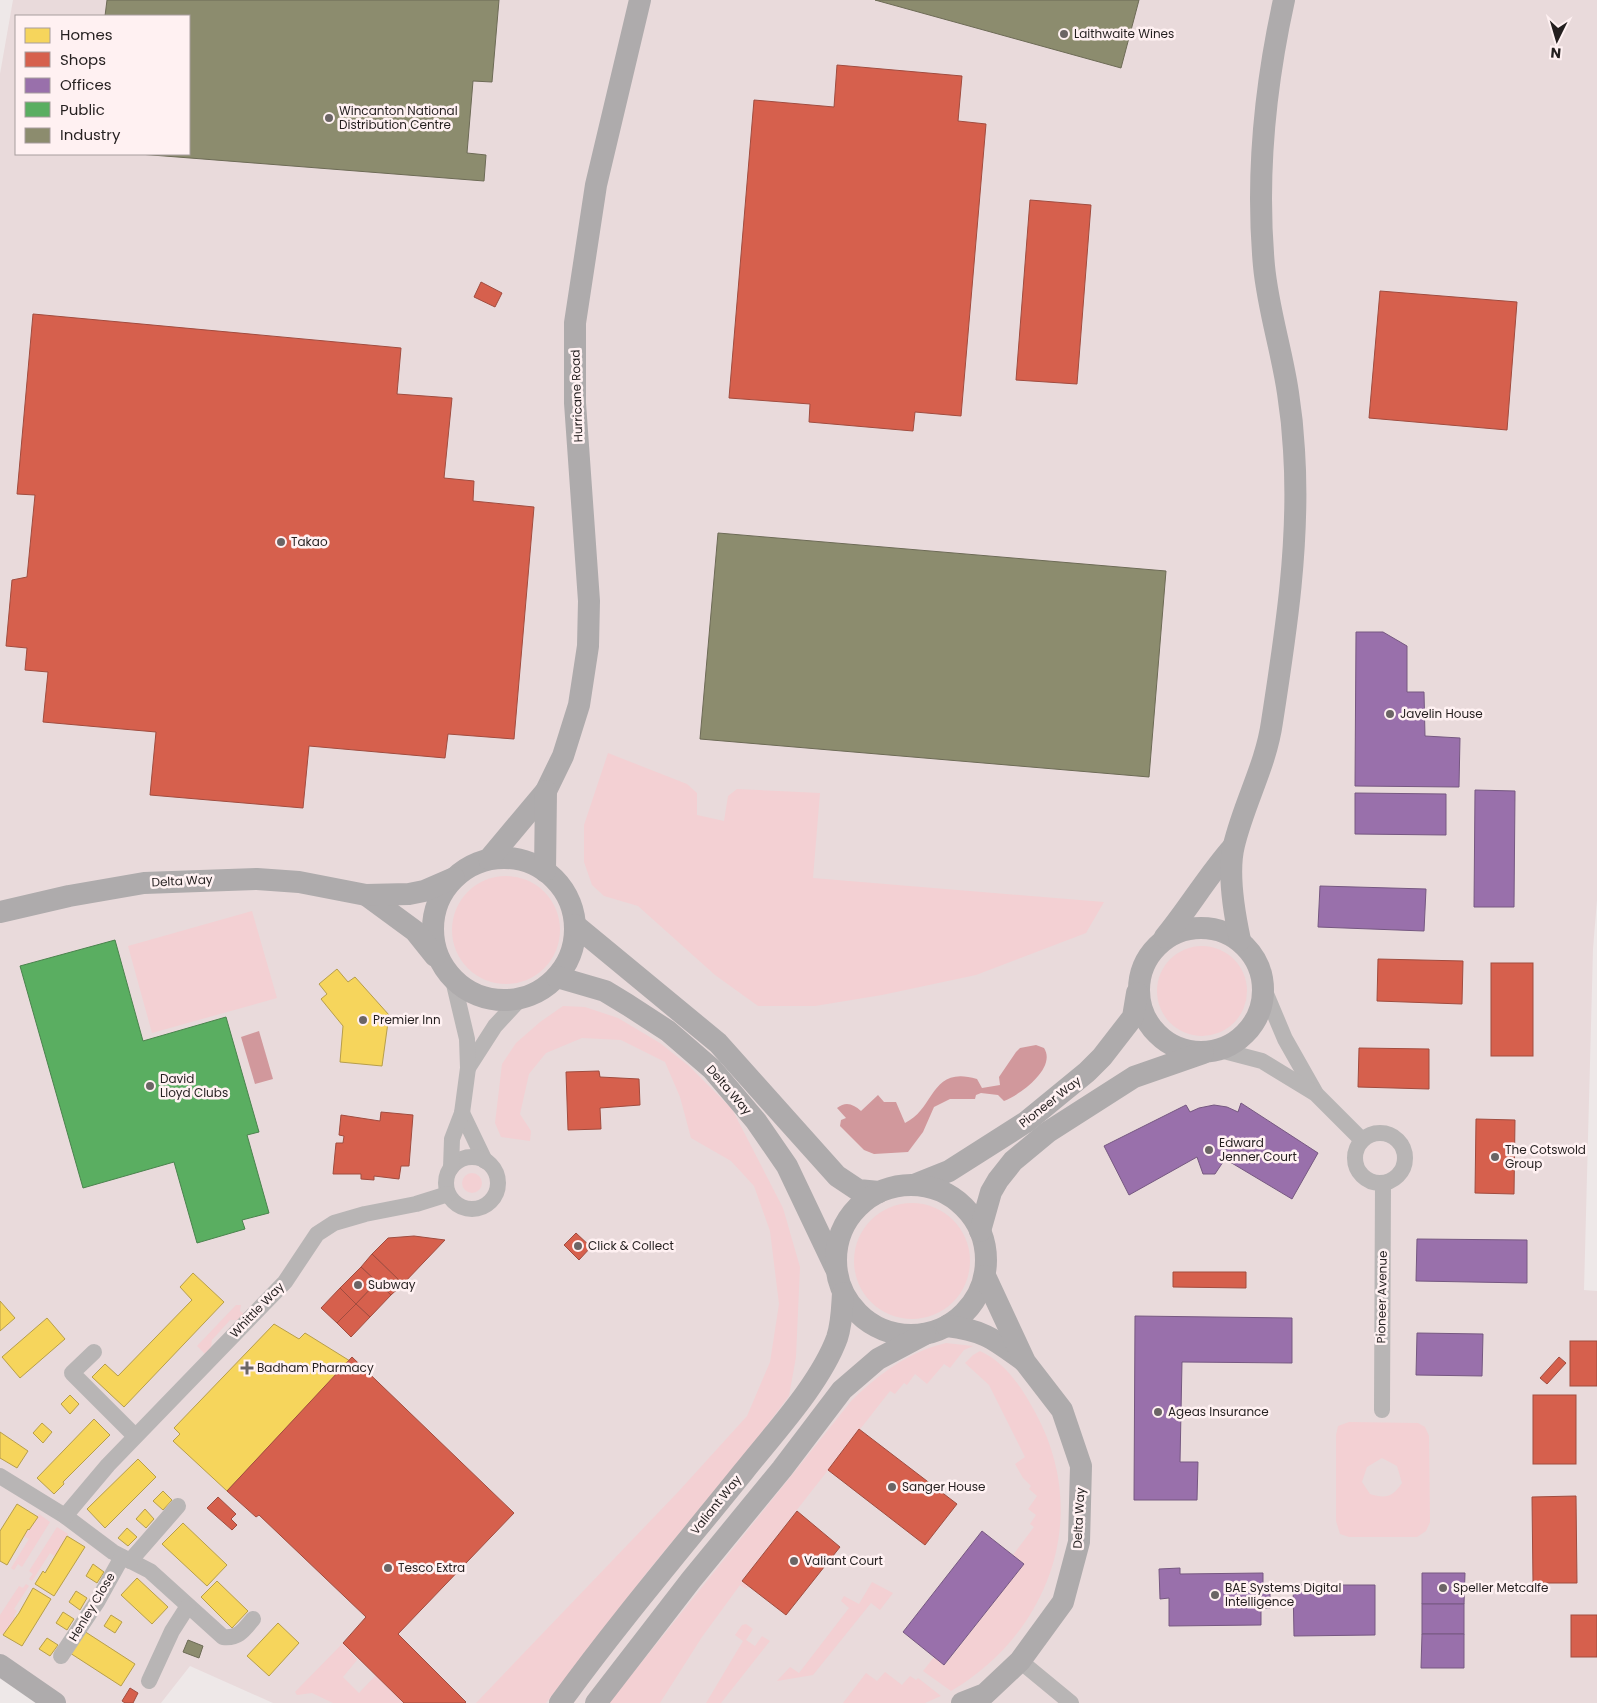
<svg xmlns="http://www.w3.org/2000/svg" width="1597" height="1703" viewBox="0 0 1597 1703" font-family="Poppins,sans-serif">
<rect width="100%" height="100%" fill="#eee8e8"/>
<path fill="#e9dadb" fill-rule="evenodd" d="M13,0H1597V900L1593,949L1584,1290L1597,1291V1703H273L190,1666L161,1703H54L0,1667V74ZM16,16H189V154H16Z"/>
<g fill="#f3d0d3" fill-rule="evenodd">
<path d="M608,753L687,784L697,793V815L724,821L728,796L737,789L820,793L813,878L1104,902L1086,933L976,975L882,995L815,1006H758L715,975L638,906L604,896L592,885L584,862V825Z"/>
<circle cx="506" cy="930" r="54"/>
<path d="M252,911L277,998L152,1033L128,946Z"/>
<circle cx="1202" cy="991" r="45"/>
<path d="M563,1006L585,1007L618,1018L660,1043L689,1066L732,1109L783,1208L800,1267L796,1357L789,1396L753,1444L648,1571L546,1703H476L678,1492L747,1416L770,1362L779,1304L770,1231L754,1186L731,1161L691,1138L680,1097L665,1062L621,1040L582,1038L546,1053L529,1074L520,1114L531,1131L530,1141L501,1137L495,1123L502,1064L516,1043L540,1022Z"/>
<circle cx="472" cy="1183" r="10"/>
<circle cx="912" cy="1261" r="58"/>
<path d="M236,1305H241L240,1311L244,1314L238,1320H230L212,1340L211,1347L205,1354L197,1346Z"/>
<path d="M946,1343L973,1346L964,1350L950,1368L944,1364L927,1384L915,1374L907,1385L904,1383L895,1394L890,1391L742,1580L749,1586L746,1589L740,1585L702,1637L660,1703H609L852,1400C879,1374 910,1351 946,1343Z"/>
<path d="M980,1351C1006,1363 1022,1388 1035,1412C1092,1515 1050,1633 951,1691L923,1671L934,1657L945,1665L1024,1564L1013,1555L1034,1527L1030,1524L1036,1515L1028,1509L1037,1496L1029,1489L1031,1486L1023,1478L1015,1464L1025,1457L989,1385L965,1363L973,1355Z"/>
<path d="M1349,1422L1418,1423L1425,1427L1429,1436L1430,1522L1426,1531L1417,1537H1349L1340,1534L1336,1521V1435L1338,1426ZM1382,1458L1397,1466L1402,1483C1393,1497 1385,1499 1370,1494L1362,1482L1367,1467Z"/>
<path d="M39,1514L50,1522L22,1567L18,1564L14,1570L11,1568L29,1539L23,1536Z"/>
<path d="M57,1527L68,1534L56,1557L50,1553L32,1581L29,1579L33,1574L29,1571Z"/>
<path d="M872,1582L893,1593L880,1610L871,1603L813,1675L777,1681L790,1667L799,1673L849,1608L841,1601L844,1596L859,1604Z"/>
<path d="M26,1584L29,1586L14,1609L17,1611L14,1616L16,1618L3,1635L0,1633V1615L19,1586L23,1588Z"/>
<path d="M746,1624L753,1629L746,1640L755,1646L762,1636L770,1641L721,1703H706L743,1641L735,1635L742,1625Z"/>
<path d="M343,1643L357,1660L343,1677L359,1693L376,1675L404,1703H333L312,1693L297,1695L295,1692Z"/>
<path d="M885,1672L902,1685L910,1676L916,1680L918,1678L941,1696L925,1703H843L866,1673L877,1681Z"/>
</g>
<g fill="#d1989c">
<path d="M259,1031L273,1079L255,1084L241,1037Z"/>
<path d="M1036,1045L1044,1048C1057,1068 1020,1095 1004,1101L998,1095L981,1093L976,1095L975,1099H950L934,1107L923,1132L908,1152L874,1154L864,1150L840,1126L841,1120L846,1118L837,1108C846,1101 853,1104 861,1111L878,1095L884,1102H896L905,1123C936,1108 930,1065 977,1079L982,1088L1000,1085L999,1077L1016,1052L1020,1048Z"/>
</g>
<g fill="#f6d55c" stroke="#b79e4a">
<path d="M337,969L348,982L355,977L389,1015L382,1066L340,1062L343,1026L321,999L327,994L319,984Z"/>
<path d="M193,1273L224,1302L124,1407L92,1377L105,1364L118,1376L192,1300L180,1287Z"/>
<path d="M0,1301L15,1318L0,1331Z"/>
<path d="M47,1318L65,1339L20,1378L2,1357Z"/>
<path d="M274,1324L299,1339L305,1333L350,1361L227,1491L173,1441L180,1434L174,1428Z"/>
<path d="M70,1395L79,1404L70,1414L61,1404Z"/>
<path d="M94,1419L110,1435L63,1482L64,1484L54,1494L37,1478Z"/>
<path d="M42,1423L52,1432L43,1443L33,1433Z"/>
<path d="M0,1432L28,1451L17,1468L0,1458Z"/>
<path d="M138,1459L156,1477L105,1528L87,1509Z"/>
<path d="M163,1491L172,1500L163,1510L153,1501Z"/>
<path d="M17,1504L38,1517L29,1530L28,1529L7,1565L0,1561V1531Z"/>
<path d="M145,1509L154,1519L146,1528L136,1519Z"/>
<path d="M183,1523L227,1565L207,1586L162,1544Z"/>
<path d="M127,1528L137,1537L128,1546L118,1538Z"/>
<path d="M67,1536L85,1547L54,1596L35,1584L43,1571L45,1573Z"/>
<path d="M93,1564L104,1572L97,1583L86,1576Z"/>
<path d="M137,1578L168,1607L152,1624L121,1595Z"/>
<path d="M217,1581L248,1611L232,1628L201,1597Z"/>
<path d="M33,1588L51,1599L22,1646L3,1635L19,1613Z"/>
<path d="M76,1591L87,1598L80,1610L69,1602Z"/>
<path d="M63,1612L74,1619L67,1630L56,1623Z"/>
<path d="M111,1615L122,1622L115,1633L104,1626Z"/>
<path d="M278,1623L299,1643L269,1676L247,1656Z"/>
<path d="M84,1631L135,1664L121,1686L70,1653Z"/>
<path d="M47,1638L58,1645L50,1656L39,1649Z"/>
</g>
<g fill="#d6604d" stroke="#a14c3f">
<path d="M837,65L962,76L958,121L986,124L961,416L915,412L913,431L809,422L810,404L729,398L754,100L834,107Z"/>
<path d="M1030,200L1091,205L1077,384L1016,380Z"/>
<path d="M481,282L502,293L495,307L474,297Z"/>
<path d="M1380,291L1517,302L1507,430L1369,418Z"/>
<path d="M33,314L401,348L397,394L452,398L444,478L474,481L473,501L534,507L514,739L448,734L445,758L309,746L303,808L150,795L156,732L43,722L48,672L25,670L27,648L6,646L12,580L27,577L35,495L17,494Z"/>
<path d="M1378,959L1463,961L1462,1004L1377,1001Z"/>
<rect x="1491" y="963" width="42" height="93"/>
<path d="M1359,1048L1429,1049V1089L1358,1087Z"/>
<path d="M599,1071L600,1077L639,1079L640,1105L600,1108L601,1129L568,1130L566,1072Z"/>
<path d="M381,1112L413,1115L409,1166H401L399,1179L374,1176V1180L361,1179V1174H333L336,1143H343L344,1136L339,1135L341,1115L380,1121Z"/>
<path d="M1476,1119L1515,1120L1514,1194L1475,1193Z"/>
<path d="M576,1233L591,1247L579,1260L564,1245Z"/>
<path d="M414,1236L445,1240L403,1284L372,1254L388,1238Z"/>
<path d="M372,1254L403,1284L391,1295L361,1267Z"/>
<path d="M361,1267L377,1282L356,1304L340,1288Z"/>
<path d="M1173,1272H1246V1288L1173,1287Z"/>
<path d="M377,1282L391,1295L370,1317L356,1304Z"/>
<path d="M340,1288L356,1304L337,1323L321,1308Z"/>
<path d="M356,1304L370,1317L351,1337L337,1323Z"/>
<rect x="1570" y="1341" width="27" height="45"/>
<path d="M352,1357L514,1513L398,1634L466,1702L465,1703H404L343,1643L366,1617L259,1515L256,1517L227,1491Z"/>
<path d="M1559,1357L1566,1363L1547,1384L1540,1378Z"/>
<rect x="1533" y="1395" width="43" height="69"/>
<path d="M859,1429L957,1504L925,1545L828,1470Z"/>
<path d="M1576,1496L1577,1583H1533L1532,1497Z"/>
<path d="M218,1497L236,1514L231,1519L237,1525L232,1530L207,1508Z"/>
<path d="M797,1511L840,1547L786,1615L742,1581Z"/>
<rect x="1571" y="1615" width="26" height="42"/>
<path d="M130,1688L138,1693L133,1703H125L122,1701Z"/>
</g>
<g fill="#9970ab" stroke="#765881">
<path d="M1356,632H1383L1407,646V692H1424L1425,736L1460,738L1459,787L1355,786Z"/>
<path d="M1475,790L1515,791L1514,907H1474Z"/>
<path d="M1355,793L1446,794V835L1355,834Z"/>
<path d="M1320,886L1426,889L1424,931L1318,927Z"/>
<path d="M1241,1103L1318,1153L1292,1199L1225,1159L1215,1174H1203L1197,1157L1129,1195L1104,1146L1186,1105L1190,1112L1199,1108L1214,1105L1227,1107L1238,1112Z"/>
<path d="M1417,1239L1527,1240V1283L1416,1281Z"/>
<path d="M1135,1316L1292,1318V1363L1182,1362L1180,1462H1198L1197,1500H1134Z"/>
<path d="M1417,1333L1483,1334L1482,1376L1416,1375Z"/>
<path d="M982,1531L1024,1564L944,1665L903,1632Z"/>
<path d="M1180,1568V1574L1263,1573V1591H1270V1608H1261V1625L1169,1626V1598L1160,1599L1159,1569Z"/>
<path d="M1422,1573H1465L1464,1604H1422Z"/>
<path d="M1293,1585H1375V1635L1294,1636Z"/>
<rect x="1422" y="1604" width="42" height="30"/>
<path d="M1422,1634H1464V1668H1421Z"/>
</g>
<path fill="#5aae61" stroke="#4a834d" d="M115,940L143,1041L226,1017L259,1132L247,1135L269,1213L242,1220L245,1229L197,1243L174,1162L83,1188L20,966Z"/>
<g fill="#8c8c6e" stroke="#6d6b56">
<path d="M107,0H499L492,82L473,81L467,153L486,155L484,181L139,154H189V16H105Z"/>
<path d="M875,0H1139L1121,68Z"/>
<path d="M718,533L1166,571L1149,777L700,739Z"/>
<path d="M188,1640L203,1646L199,1658L183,1652Z"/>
</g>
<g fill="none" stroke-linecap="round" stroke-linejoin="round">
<g stroke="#b8b5b5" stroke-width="16">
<path d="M1264,989L1285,1039L1315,1092"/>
<path d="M1220,1050L1262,1061L1316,1094L1362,1140"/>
<path d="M468,1068L495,1026L520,999"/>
<path d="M462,1113L485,1161"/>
<circle cx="1380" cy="1158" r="25"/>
<circle cx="472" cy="1183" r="26"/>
<path d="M451,1168L452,1139L462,1113L468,1068L467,1039L453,980"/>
<path d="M94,1352L72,1373L135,1436"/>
<path d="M1382,1410L1383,1183"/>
<path d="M0,1476L65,1516L113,1552L150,1571L223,1637C238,1639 244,1630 253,1619"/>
<path d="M65,1516L108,1465L285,1282L317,1234L334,1223L365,1214L416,1204L448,1194"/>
<path d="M130,1561L178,1506"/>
<path d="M61,1656L97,1602L122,1557"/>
<path d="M1020,1661L1071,1703"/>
<path d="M149,1681L172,1631L188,1606"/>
</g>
<g stroke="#aeabac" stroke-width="22">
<circle cx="504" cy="929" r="71"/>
<path d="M489,859L546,791L563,756L579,705L588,646L589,601L575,403V323L596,185L640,0"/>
<path d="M545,871L546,791"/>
<path d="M366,895L415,931L435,956"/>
<path d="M0,912L69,896L144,883L257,879L299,882L366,895L409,894L424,891L454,878"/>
<path d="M575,925L718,1043L837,1176L858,1190L879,1192"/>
<circle cx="1201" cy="990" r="62"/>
<path d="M1165,937C1189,908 1208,875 1233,847"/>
<path d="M1240,940C1234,912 1227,873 1234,845C1244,803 1266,765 1272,722C1286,632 1300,541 1294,450C1293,431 1291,412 1288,393C1282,351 1268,309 1264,266C1256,178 1265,86 1284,0"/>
<path d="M557,977L605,991L628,1005L668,1031L712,1069L756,1121L787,1166L835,1267"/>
<path d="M914,1185L949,1171L1026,1122L1087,1072L1102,1057L1133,1017L1137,993"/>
<circle cx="911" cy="1260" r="75"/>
<path d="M980,1231L991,1192L998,1180L1013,1161L1048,1132L1134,1077L1203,1053"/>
<path d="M947,1326C984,1330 995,1340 1024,1361"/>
<path d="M0,1665L55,1703"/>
<path d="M560,1703C618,1623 682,1548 744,1471C774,1433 820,1384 837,1338C842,1323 842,1308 843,1293"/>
<path d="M596,1703L691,1580L782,1469L842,1390L878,1359L925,1334"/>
<path d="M962,1703L985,1694L1020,1661L1063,1602L1079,1542L1081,1466L1062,1410L1025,1362L985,1276"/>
</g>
</g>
<g fill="#6b6565" stroke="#fff1f2" stroke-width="2">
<circle cx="1064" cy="34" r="5"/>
<circle cx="329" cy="118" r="5"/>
<circle cx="281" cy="542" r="5"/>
<circle cx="1390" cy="714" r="5"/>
<circle cx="363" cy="1020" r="5"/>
<circle cx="150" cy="1086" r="5"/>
<circle cx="1209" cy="1150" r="5"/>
<circle cx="1495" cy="1157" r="5"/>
<circle cx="578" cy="1246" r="5"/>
<circle cx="358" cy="1285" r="5"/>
<path d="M244.5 1360.5h5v5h5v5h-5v5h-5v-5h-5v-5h5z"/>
<circle cx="1158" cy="1412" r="5"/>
<circle cx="892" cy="1487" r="5"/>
<circle cx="794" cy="1561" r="5"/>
<circle cx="388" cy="1568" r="5"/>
<circle cx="1443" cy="1588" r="5"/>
<circle cx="1215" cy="1595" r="5"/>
</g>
<g text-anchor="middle" stroke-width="5" stroke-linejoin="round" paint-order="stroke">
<g font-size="12" fill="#241f1f" stroke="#fff1f2" text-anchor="start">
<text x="1074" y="38">Laithwaite Wines</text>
<text x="339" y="115">Wincanton National<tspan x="339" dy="14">Distribution Centre</tspan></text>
<text x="291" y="546">Takao</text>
<text x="1400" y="718">Javelin House</text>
<text x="373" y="1024">Premier Inn</text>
<text x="160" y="1083">David<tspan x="160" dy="14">Lloyd Clubs</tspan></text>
<text x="1219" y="1147">Edward<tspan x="1219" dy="14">Jenner Court</tspan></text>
<text x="1505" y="1154">The Cotswold<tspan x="1505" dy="14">Group</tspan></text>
<text x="588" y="1250">Click &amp; Collect</text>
<text x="368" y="1289">Subway</text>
<text x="257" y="1372">Badham Pharmacy</text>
<text x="1168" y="1416">Ageas Insurance</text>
<text x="902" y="1491">Sanger House</text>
<text x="804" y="1565">Valiant Court</text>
<text x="398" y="1572">Tesco Extra</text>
<text x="1225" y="1592">BAE Systems Digital<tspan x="1225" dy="14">Intelligence</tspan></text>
<text x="1453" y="1592">Speller Metcalfe</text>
</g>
<g font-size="12" fill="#241f1f" stroke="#fff1f2">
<text transform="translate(577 396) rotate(-92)" y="4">Hurricane Road</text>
<text transform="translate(182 881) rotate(-3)" y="4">Delta Way</text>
<text transform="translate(729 1090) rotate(49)" y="4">Delta Way</text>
<text transform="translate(1050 1102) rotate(-38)" y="4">Pioneer Way</text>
<text transform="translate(1382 1297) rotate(-89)" y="4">Pioneer Avenue</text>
<text transform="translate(257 1310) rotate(-46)" y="4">Whittle Way</text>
<text transform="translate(716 1505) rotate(-51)" y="4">Valiant Way</text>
<text transform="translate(1079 1518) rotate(-87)" y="4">Delta Way</text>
<text transform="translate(92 1607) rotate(-59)" y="4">Henley Close</text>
</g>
</g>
<rect x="15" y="15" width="175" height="140" fill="#fff1f2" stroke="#a79d9e"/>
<rect x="25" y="28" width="25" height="15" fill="#f6d55c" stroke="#a79d9e"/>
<text x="60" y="40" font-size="15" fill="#241f1f">Homes</text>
<rect x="25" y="52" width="25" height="15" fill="#d6604d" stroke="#a79d9e"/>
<text x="60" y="65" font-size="15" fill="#241f1f">Shops</text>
<rect x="25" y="78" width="25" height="15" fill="#9970ab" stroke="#a79d9e"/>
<text x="60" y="90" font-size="15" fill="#241f1f">Offices</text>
<rect x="25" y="102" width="25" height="15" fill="#5aae61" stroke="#a79d9e"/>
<text x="60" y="115" font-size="15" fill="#241f1f">Public</text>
<rect x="25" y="128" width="25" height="15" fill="#8c8c6e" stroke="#a79d9e"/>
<text x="60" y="140" font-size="15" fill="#241f1f">Industry</text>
<g transform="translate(1557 40) rotate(185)" stroke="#fff1f2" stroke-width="4" paint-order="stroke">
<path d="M0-4L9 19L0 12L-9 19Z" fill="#241f1f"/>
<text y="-8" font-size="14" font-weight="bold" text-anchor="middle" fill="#241f1f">N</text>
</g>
</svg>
